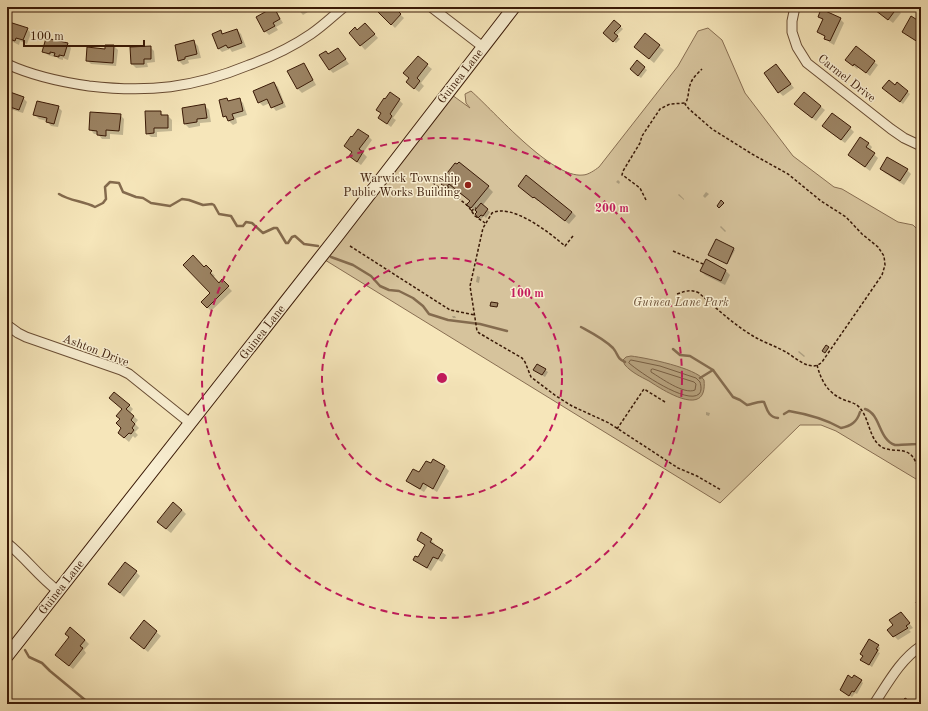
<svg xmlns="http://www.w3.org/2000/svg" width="928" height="711" viewBox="0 0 928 711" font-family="'Old Standard TT',serif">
<rect width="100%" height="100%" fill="#f6e6ba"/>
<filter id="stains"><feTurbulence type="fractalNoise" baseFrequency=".005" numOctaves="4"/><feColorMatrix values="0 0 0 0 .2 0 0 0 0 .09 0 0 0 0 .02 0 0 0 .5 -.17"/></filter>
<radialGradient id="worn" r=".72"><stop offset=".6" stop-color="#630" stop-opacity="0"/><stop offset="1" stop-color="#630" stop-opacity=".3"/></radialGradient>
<path fill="#d6c39c" stroke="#886e52" d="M708,28L722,40L745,93L793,156L834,187L842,189L898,222L913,225L921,233V484L916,479L836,431L821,425H800L720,503L325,260L452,95L470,108L466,103L465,94L471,91C494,111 552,179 583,175C588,175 595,170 599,167L678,66L698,31Z"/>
<path fill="#b6a17d" stroke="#846b4e" d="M631,356C647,358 696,368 704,380C708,419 664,391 649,381C641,377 631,372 625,365C624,364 624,362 623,360L626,357Z"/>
<g fill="#0003">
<path d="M296,7H309L311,10L303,15Z"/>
<path d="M381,7H392L404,18L395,28L377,10Z"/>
<path d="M872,7H894L901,13L893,23Z"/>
<path d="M273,9L277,13L283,23L276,27L278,30L269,35L265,31Z"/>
<path d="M819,16L840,19L844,23L834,45L829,42L826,37L818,32L823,21Z"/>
<path d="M912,17L921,24V44L903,31Z"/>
<path d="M614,21L623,29L616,36L620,39L616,43L604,33Z"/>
<path d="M369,28L378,38L365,50L350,33Z"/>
<path d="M27,29L31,33L27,44L20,41L19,45L7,39V30Z"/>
<path d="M237,30L241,34L246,47L232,52L230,49L222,52L218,48L220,31L224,35Z"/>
<path d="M645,35L664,50L654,63L635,47Z"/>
<path d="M194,42L198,46L201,58L188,60L189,63L183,65L179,61Z"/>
<path d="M67,44L71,48L68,60L63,58V60L59,59L56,56L54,55V57L48,55L44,51Z"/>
<path d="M114,46L118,50L116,66L91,64L87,60Z"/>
<path d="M150,47L154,51L155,62L147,63L148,67L136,68L132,64Z"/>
<path d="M338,49L349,64L333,73L329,69L326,52L329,55Z"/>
<path d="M418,58L432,69L421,83L424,86L419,92L411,86Z"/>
<path d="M637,62L647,70L641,78L633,72Z"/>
<path d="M874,62L878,65L870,76L859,67L857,69L851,64Z"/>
<path d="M303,64L307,68L316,85L302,93L298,89Z"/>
<path d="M780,70L794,88L783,96L779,92Z"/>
<path d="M274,83L278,87L286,107L276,111L270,103L263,106L259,102Z"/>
<path d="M897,83L910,94L903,104L886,91L895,86Z"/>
<path d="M7,92L23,98L27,102L23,113L7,108Z"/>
<path d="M804,93L825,110L816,121L799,108Z"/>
<path d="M227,99L230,102L239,99L243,103L247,115L236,118L237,123L233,125L224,116Z"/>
<path d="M399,100L403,104L393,118L396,120L391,127L383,121L382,114L377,110Z"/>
<path d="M205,106L209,110L211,122L200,123V126L189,128L185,124Z"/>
<path d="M58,107L62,111L58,127L51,126L47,121L39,119L35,115Z"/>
<path d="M160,112L164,116H168L172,120V131L157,132V137H151L147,133Z"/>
<path d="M120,115L124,119L123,135L110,134V139H102L98,134H94L90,129Z"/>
<path d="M850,128L854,132L845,143L827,130Z"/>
<path d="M368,136L372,140L363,153L367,157L361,165L354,160L353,153L345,146Z"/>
<path d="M868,143L872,147L870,151L878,158L870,171L849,155Z"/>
<path d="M881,169L907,170L911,174L904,185L885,173Z"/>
<path d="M447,178L488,187L493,192L482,206L490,212L486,218L484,216L481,219L478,217L477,213L468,204L470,201L454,189L452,192L443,184Z"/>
<path d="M618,180L620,182L619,184L616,182Z"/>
<path d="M523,189L572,212L576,216L569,224L539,200L538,201Z"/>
<path d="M706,192L709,194L705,198L703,196Z"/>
<path d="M679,194L684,199V200L678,195Z"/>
<path d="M721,226L726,231L725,232L720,227Z"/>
<path d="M717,240L735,250L728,263L710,254Z"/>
<path d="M706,261L726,271L730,275L725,285L705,275L701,271Z"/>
<path d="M206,266L215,276L213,277L219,284L222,281L232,291L211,311L202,302L211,293L204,268Z"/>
<path d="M477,276L480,277L479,283L476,282Z"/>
<path d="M452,316H455L456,318H453Z"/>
<path d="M799,351L805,356L804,357L798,352Z"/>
<path d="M545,370L548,372L545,377L537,372Z"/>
<path d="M129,405L133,409L130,413L138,420L135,424L139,428L135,432L138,435L135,438L133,436L129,442L123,437L121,419L118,416Z"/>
<path d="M706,412L710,413L709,416L706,415Z"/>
<path d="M434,460L445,467L449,471L437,492L428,486L424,492L412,485L408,481L420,474L431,465Z"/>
<path d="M182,510L186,514L171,533L162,526Z"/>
<path d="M418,540H431L435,544L434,546L446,555L442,562L438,560L431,571L414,560L418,559L426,546Z"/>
<path d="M7,563L11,567L7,571Z"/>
<path d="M136,572L140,576L124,597L109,584Z"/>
<path d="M901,613L913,628L909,630L911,632L898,640L894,636L895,626Z"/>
<path d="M144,622L161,636L148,652L131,638Z"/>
<path d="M66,634L85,640L89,644L84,650L86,653L73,669L60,659L70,638Z"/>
<path d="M878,646L880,648L878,652L880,653L872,667L864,662Z"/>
<path d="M852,679L861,681L863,683L857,694L855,693L852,697L841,690Z"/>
</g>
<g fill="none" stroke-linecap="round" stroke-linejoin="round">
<g stroke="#785e42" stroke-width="1">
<path d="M631,360L660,366L696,378L700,382C701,386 702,391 699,394C687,405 639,372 629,363Z"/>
<path d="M653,369L694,382L696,384L695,390C684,395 661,378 651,372V370Z"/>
</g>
<g stroke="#846b4e" stroke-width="2.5">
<path d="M59,194C70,201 83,201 95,207L103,203L106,199L105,187L110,182L119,183L123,192L136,197L143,198L151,203L170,206L182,199L189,200L203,205L212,204L214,205L219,214L231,216L237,226H243L246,222L252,223L263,233L274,228H277L286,243H288L292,237L295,236L304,244L318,246"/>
<path d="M331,257L353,265L371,276L380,286L389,290L399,291L413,298L423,306L429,314L448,320L480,324L507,331"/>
<path d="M581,327C592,333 604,339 613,348C619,355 616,358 625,362"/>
<path d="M673,349L680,355L690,356L713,370L733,397L740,400L747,405C753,404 758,401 764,402C767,409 768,417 778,418"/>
<path d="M700,378L713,370"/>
<path d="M865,409C881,414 878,439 895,445C896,445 914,444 917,444L921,439"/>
<path d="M784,414L789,411C807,414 825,419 841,428C851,426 857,422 860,412"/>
<path d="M25,650L29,657L42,663L50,671L90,704"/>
</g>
</g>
<g fill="#9c8464" stroke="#3a1a07">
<path d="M274,7L280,19L273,23L275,26L264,32L256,17Z"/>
<path d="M379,7H394L401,14L391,25L376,10Z"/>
<path d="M871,7H896L897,8L888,20Z"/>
<path d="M821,9L841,18L830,41L824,39L825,36L817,32L823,19L818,17Z"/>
<path d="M911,16L919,21L918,23L921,25V44L902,32Z"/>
<path d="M614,20L621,26L614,33L618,36L613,42L603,33Z"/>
<path d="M9,22L28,28L23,40L16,38L15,41L7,38V27Z"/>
<path d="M365,23L375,34L360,46L349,33L355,27L357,30Z"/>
<path d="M237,29L242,43L228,48L226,45L218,49L212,34L221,30L222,34Z"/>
<path d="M645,33L660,45L649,59L634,47Z"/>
<path d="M46,38L68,43L64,56L59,55V57L54,56L55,53L50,52V54L42,52Z"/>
<path d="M194,40L197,54L185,57V59L178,61L175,45Z"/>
<path d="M105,45H114L113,63L86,61L87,47L105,49Z"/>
<path d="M151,46V59H144V64H131L130,47Z"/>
<path d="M856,46L875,61L866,73L854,64L853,66L845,60Z"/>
<path d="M338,48L346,59L329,70L319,55L326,51L328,54Z"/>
<path d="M418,56L428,64L417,78L420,81L414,89L406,82L409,78L403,73Z"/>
<path d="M637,60L645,67L638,76L630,69Z"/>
<path d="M304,63L313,80L297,89L287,71Z"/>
<path d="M776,64L791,84L778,93L764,73Z"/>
<path d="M889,80L895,85L897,82L908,91L900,102L882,88Z"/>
<path d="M274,82L283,103L271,108L267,99L258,103L253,91Z"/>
<path d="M7,91L24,97L19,110L7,106Z"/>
<path d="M390,92L400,99L390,114L392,116L387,124L378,118L381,113L376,110L384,98L385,99Z"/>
<path d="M804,92L821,106L812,118L794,104Z"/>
<path d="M227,98L228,101L240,98L243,111L232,114L234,119L228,121L226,116L223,117L219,100Z"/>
<path d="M37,101L59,106L54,124L46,122L47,118L33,115Z"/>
<path d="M205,104L207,118L197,119V122L184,124L182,108Z"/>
<path d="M145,111H161V115H168V128H154V133L146,134Z"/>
<path d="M90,112L121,114L119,131L106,130V136L97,135V131L89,130Z"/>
<path d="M832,113L851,127L841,140L822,126Z"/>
<path d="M358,129L369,136L359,149L363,152L357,162L349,156L352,152L344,146L351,136L352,137Z"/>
<path d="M860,137L869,143L866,147L875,153L865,167L848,155Z"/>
<path d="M887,157L908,169L900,181L880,169Z"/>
<path d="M459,162L489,186L471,208L466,205L470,201L449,184L446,188L441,184L446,178L444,177L455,163L457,164Z"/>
<path d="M526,175L572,212L565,221L534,197L533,198L518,186Z"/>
<path d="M721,200L724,203L719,208L717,206Z"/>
<path d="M481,203L488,209L483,216L481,215L478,218L475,214L477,212L475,210Z"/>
<path d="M716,239L734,248L727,264L708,255Z"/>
<path d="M193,255L204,267L206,265L212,271L210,273L219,283L222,279L229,286L207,308L201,302L210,293L183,265Z"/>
<path d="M706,259L726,270L721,281L700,271Z"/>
<path d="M491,302L498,303L497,307L490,306Z"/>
<path d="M826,345L829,347L825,353L822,351Z"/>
<path d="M537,364L546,369L542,375L533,370Z"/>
<path d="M114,392L130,405L126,409L134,416L131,420L135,424L132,428L134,430L131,434L129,433L124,438L118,433L121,428L116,423L120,419L116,416L122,409L109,398Z"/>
<path d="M433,459L445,466L433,489L423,483L420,489L406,481L413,469L419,472L426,461L431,463Z"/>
<path d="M173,502L182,510L166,529L157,522Z"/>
<path d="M421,532L432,539L430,542L443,550L438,559L433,557L427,568L413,560L415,556L418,557L425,545L417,540Z"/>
<path d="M125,562L137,571L120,593L108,584Z"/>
<path d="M921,600V613L916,602Z"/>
<path d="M901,612L910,623L906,626L908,628L893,637L887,630L893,625L889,620Z"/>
<path d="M144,620L157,631L144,649L130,638Z"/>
<path d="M70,627L85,640L80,646L83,648L69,666L55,655L69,637L65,634Z"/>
<path d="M869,639L879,645L876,649L878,650L869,665L860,660L863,656L860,654Z"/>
<path d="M848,675L852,678L854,675L862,680L854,692L852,691L849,696L840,690Z"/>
<path d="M905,698L913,703V704H901Z"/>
</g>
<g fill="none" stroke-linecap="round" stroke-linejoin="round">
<g stroke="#694d34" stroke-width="11">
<g id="street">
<path d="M431,7L483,47"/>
<path d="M795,7L792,21V32L797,47L807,63L891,129L904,138L921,146"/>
<path d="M7,64C33,76 61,82 89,86C149,93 193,88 249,65C271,57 292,47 311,34C323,26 333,16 344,7"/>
<path d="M7,325L18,333L26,337L121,370L129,374L190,423"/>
<path d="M7,543C26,558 39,577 58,591"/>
<path d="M874,704C888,683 900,660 921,646"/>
</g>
</g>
<g stroke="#3a1a07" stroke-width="14">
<path id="secondary" d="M7,656L338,235L514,7"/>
</g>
<g stroke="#3a1a07" stroke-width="1.5" stroke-dasharray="3 2" stroke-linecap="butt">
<path d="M425,176L438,187L447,189L468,206L475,216L485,223"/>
<path d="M447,189L450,185"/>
<path d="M646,200L640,188L624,176L622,175L623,171L640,143L642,136L660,109L670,104L686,103"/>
<path d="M471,211L476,208"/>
<path d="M573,236L565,246C550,233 512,203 492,213L483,228L470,286L477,331L479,333L522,358L525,362L531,377L556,396L572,406L609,423L678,468L697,476L721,490"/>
<path d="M350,246L450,310L475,315"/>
<path d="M673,251L703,264"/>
<path d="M677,294C686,291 691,289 699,293C716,308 733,324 753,336C763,342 775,346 786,352C796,358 811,373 822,362L882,275L885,265L884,256L878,247L862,234L846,217L821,201L788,174L752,154L712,129L689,109L685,104C689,98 688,91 690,85C692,78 698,73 702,69"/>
<path d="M817,365C821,380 827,392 842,399C848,402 855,402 860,408C869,419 869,435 878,444C888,454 901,447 910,454C915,458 917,466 921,472"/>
<path d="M617,429L644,389L665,402"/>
</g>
<use href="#street" stroke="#f9efd2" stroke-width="9"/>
<use href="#secondary" stroke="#f9efd2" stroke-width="12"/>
</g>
<g fill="none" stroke="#c2185b" stroke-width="2" stroke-dasharray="7 5">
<circle cx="442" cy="378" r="120"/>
<circle cx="442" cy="378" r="240"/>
</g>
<circle fill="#8f2418" stroke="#f9efd2" stroke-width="1.5" cx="468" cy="185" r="4"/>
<g text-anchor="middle" stroke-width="3" stroke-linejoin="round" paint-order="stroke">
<g font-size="12" fill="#3a1a07" stroke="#f9efd2">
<text transform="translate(460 76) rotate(-52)" y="4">Guinea Lane</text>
<text transform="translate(847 78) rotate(38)" y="4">Carmel Drive</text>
<text transform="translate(262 332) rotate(-52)" y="4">Guinea Lane</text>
<text transform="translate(96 350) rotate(21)" y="4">Ashton Drive</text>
<text transform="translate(61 587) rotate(-52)" y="4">Guinea Lane</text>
</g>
<g font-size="12" fill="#3a1a07" stroke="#f9efd2" text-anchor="end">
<text x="460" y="182">Warwick Township<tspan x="460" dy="14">Public Works Building</tspan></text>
</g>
<g font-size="12" font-style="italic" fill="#694d34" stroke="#f9efd2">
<text x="681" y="306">Guinea Lane Park</text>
</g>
</g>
<circle cx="442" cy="378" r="6" fill="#c2185b" stroke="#f9efd2" stroke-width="2"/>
<g font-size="12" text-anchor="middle" font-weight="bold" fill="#c2185b" stroke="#f9efd2" stroke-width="3" stroke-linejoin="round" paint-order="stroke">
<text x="612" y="212">200 m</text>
<text x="527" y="297">100 m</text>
</g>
<rect width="928" height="711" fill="none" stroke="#f6e6ba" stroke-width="24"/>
<rect x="8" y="8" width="912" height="695" fill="none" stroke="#3a1a07" stroke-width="2"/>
<rect x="12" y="12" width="904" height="687" fill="none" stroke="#3a1a07"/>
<path d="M24 40v6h120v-6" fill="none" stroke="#3a1a07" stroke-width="2"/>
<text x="30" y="40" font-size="12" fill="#3a1a07" stroke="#f9efd2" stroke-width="3" paint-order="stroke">100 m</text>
<rect width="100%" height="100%" filter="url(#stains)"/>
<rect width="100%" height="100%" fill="url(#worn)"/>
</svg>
